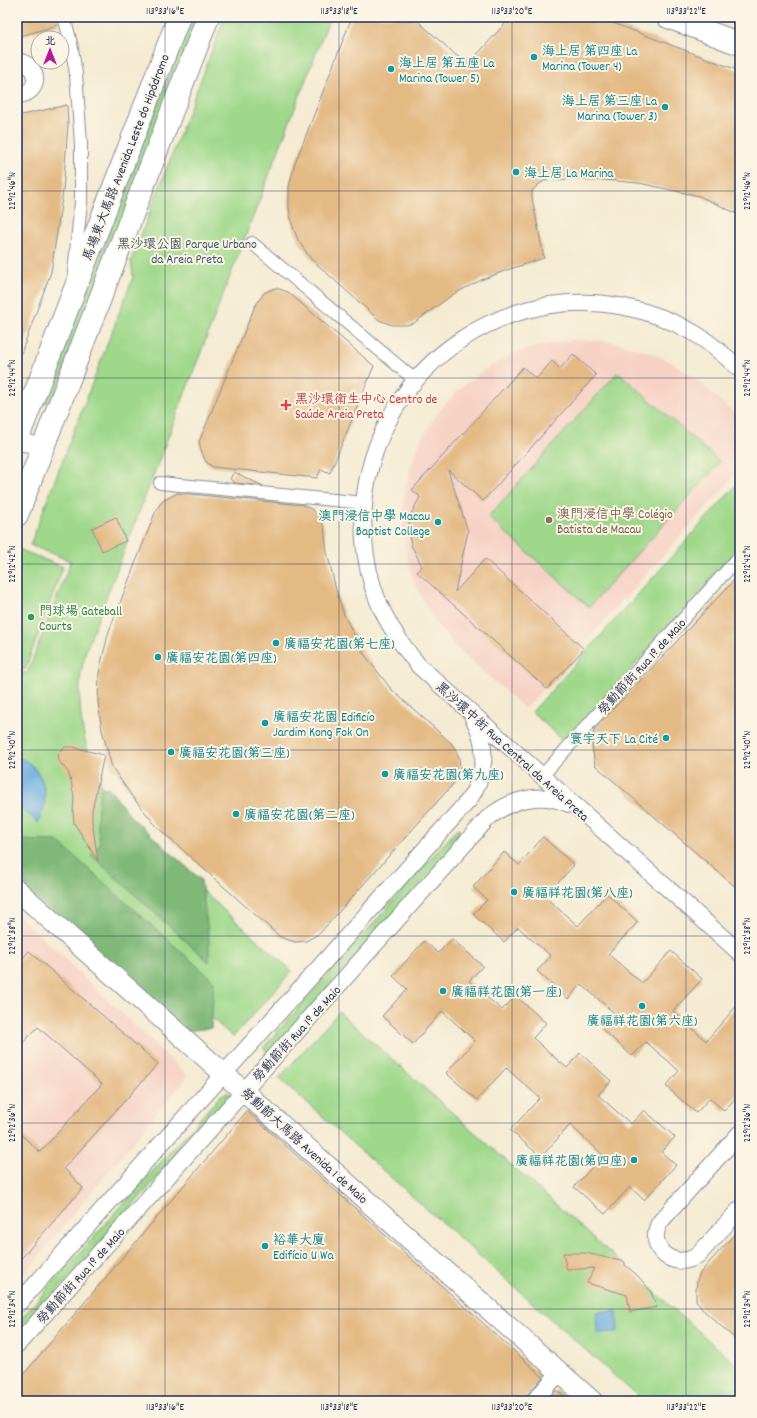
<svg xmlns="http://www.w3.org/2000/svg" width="757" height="1418" viewBox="0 0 757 1418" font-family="Dekko,'LXGW WenKai TC',sans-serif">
<rect width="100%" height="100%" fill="#fcf5e5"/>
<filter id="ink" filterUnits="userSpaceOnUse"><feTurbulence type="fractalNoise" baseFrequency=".025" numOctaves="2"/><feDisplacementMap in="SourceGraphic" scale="8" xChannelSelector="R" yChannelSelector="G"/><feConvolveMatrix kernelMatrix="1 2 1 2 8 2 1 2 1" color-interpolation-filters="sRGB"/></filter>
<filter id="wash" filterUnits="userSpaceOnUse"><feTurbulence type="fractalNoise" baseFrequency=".012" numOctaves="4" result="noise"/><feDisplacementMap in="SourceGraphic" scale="16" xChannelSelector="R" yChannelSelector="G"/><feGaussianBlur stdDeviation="0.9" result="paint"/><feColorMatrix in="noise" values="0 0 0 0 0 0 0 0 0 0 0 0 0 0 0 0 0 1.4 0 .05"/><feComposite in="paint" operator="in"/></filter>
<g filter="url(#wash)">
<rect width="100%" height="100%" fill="#f4ebd2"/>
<g fill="#f6d2c4">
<path d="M573,340L603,341L617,343L646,351L673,363L697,380L740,418V470L525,709L457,648L437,625L429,612L416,586L407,557L403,528L404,499L410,470L420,442L435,417L444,405L465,384L489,367L515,353L544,345Z"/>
<path d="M17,914L188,1076L17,1282Z"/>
</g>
<g fill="#9fd88b" stroke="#5d8474">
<path d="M191,17H200L52,402L44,403Z"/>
<path d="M225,17H330L86,650C84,660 80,672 80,683C78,725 88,766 111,802C117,811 125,820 132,828L292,971L233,1037L34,860L17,854V671L27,674L71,561L30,545L133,277L131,261Z"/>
<path d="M618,372L720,462L589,607L488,517Z"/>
<path d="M740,481V548L565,742L532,712Z"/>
<path d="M18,549L63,567L25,670L17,666Z"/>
<path d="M458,828L464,834L269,1053L263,1048Z"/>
<path d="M339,1012L740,1368V1401H643L279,1078Z"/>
<path d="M225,1093H228L230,1096L17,1336V1323L220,1096Z"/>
</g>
<g fill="#7fb877" stroke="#4d746a">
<path d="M108,787L131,817L201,880L209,941V962L91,855L100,844L97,820L100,789Z"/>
<path d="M17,840L57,841L214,981L211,1028L186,1031L17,882Z"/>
</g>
<g fill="#6aaddf" stroke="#426e9e">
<path d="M21,758C46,771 51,799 38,823L17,804V768Z"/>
<path d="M617,1311L618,1332L597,1333L596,1312Z"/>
</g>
<g id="blocks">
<g fill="#e3b984">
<path d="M17,17H57L58,25L17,37Z"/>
<path d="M352,17H413L457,56L466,59H473L511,17H597L740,71V215L699,196L639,183L582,178L544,181L538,185L532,191V198L544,258L507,270L481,280L452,295L414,323L406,325H392L379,320L311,259L298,240L292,224L289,208V187L294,166Z"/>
<path d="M67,105L68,125L63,191L51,272L19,359H17V116Z"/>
<path d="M276,288L288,292L374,366L330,473L321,469L317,478L213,467L206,462L202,453L199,442L255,306L264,293L270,290Z"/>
<path d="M573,354L596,375L483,501L448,470L468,531L455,592L485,559L584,649L547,689L417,572L422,566L412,547L409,536V523L412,512L420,497L412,490L523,367L536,379L552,361L560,369Z"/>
<path d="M234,472L263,486L235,483L230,479Z"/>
<path d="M178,493L303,505L313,510L320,518L324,527L327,552L337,594L344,615L364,654L391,689L451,743L454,747L459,757L460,767L455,782L320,933L315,936L306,941L295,942L280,937L158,828L131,795L112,767L102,730L98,702L99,673L102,659L109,631L155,513L160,504L164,500Z"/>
<path d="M116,517L126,541L102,551L92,528Z"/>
<path d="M740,574V891L595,765L592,746L594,730L601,722Z"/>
<path d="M64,747H73L104,755L92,811V821L98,861L74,823L73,812L74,797L71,781L68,772L59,761L58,753Z"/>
<path d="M543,837L574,865L545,897L578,926L607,894L638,922L608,954L642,983L671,951L702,979L673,1011L706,1041L740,1002V1093L724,1111L710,1098L696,1113L666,1086L679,1071L667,1060L646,1042L632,1056L602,1029L615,1014L581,984L568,999L537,971L551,956L530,938L518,927L504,942L473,914L487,900L473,887L504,852L519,865Z"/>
<path d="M452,939L483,966L469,981L481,992L502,1010L516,996L546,1023L533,1038L553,1056L567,1068L580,1053L611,1081L598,1095L631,1124L644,1110L675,1137L661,1152L676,1165L644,1200L630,1187L605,1214L574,1187L603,1155L570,1125L541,1157L510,1130L540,1098L506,1068L477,1100L446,1073L475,1041L442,1011L413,1044L382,1016L407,989L393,976L424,941L438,953Z"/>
<path d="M29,951L158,1064L64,1168L83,1188L17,1263V1131L40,1152L102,1084L38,1027L17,1049V965Z"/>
<path d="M247,1111L543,1377L527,1395L525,1401H17V1382Z"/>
<path d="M740,1228V1343L702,1309L696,1300V1290L697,1281L700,1273Z"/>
<path d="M563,1253H586L625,1262V1265L637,1275L650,1290L657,1307L630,1312L627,1295L587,1283L594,1268L567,1270Z"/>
<path d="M557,1390L570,1401H547Z"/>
</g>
</g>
</g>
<g filter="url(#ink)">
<use href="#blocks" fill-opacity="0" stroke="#888d98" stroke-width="1"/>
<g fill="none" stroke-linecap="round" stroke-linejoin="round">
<g stroke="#888d98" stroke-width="14">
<g id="pedestrian">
<path d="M64,17L71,43L76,74L81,144V202L74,272"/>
<path d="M252,243L415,380"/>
<path d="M160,483L364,503"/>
<path d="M542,776L740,556"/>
</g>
</g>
<g stroke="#888d98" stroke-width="18">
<g id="minor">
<path d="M17,62C34,61 43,85 26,93C24,94 20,95 17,95"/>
<path d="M740,369C725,356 711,343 694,333C651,308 600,298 550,305C417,326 334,458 373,587C382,616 399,642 419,666L740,953"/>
<path d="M17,442L43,446"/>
<path d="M740,1133L660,1222C645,1248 674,1272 698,1255L740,1209"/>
<path d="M17,1305L468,801C486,776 489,745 473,718"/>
<path d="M17,1345L487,819C510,799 541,791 569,804"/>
<path d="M534,1401L560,1372"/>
</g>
</g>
<g stroke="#888d98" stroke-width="22">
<path id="tertiary" d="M17,890L592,1401"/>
</g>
<g stroke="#888d98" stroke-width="24">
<g id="secondary">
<path d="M17,440L179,17"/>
<path d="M17,515L208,17"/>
</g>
</g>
<g stroke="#888d98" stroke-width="24">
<path id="primary" d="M668,17L740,44"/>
</g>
<use href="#pedestrian" stroke="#fff" stroke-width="12"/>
<use href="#minor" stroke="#fff" stroke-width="16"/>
<use href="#tertiary" stroke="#fff" stroke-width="20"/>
<use href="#secondary" stroke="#fff" stroke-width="22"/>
<use href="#primary" stroke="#fff" stroke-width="22"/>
</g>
</g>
<path fill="none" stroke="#1b2f5e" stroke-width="1" stroke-opacity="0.45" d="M165,17V1401M339,17V1401M512,17V1401M686,17V1401M17,191H740M17,378H740M17,564H740M17,750H740M17,936H740M17,1123H740M17,1309H740"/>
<g fill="#0f9aa8" stroke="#fcf5e5" stroke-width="1.5">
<circle cx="534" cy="57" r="4"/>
<circle cx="391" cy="69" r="4"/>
<circle cx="665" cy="107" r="4"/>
<circle cx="516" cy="172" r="4"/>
<circle cx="438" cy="522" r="4"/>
<circle cx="276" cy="643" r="4"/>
<circle cx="158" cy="657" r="4"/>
<circle cx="265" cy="723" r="4"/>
<circle cx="666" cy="738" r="4"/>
<circle cx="171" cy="752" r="4"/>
<circle cx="385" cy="774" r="4"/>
<circle cx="236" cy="814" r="4"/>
<circle cx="514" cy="892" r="4"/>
<circle cx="443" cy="991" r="4"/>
<circle cx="642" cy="1006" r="4"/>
<circle cx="634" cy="1160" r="4"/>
<circle cx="265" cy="1246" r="4"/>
</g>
<path fill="#e0444e" stroke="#fcf5e5" stroke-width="1.5" d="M284 399h4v4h4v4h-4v4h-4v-4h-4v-4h4z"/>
<circle fill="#8d6e63" stroke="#fcf5e5" stroke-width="1.5" cx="549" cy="520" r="4"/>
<circle fill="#2e9e5b" stroke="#fcf5e5" stroke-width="1.5" cx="31" cy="617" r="4"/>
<g text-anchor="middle" stroke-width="4" stroke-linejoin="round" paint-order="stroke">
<g font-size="13" fill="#0d838f" stroke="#fcf5e5" text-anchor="start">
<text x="542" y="55">海上居 第四座 La<tspan x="542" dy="15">Marina (Tower 4)</tspan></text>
<text x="399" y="67">海上居 第五座 La<tspan x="399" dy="15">Marina (Tower 5)</tspan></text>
<text x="657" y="105" text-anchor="end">海上居 第三座 La<tspan x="657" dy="15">Marina (Tower 3)</tspan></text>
<text x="524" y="177">海上居 La Marina</text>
<text x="430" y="520" text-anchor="end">澳門浸信中學 Macau<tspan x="430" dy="15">Baptist College</tspan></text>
<text x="284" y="648">廣福安花園(第七座)</text>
<text x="166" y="662">廣福安花園(第四座)</text>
<text x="273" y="721">廣福安花園 Edificío<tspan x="273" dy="15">Jardim Kong Fok On</tspan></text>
<text x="658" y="743" text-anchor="end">寰宇天下 La Cité</text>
<text x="179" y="757">廣福安花園(第三座)</text>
<text x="393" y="779">廣福安花園(第九座)</text>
<text x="244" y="819">廣福安花園(第二座)</text>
<text x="522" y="897">廣福祥花園(第八座)</text>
<text x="451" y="996">廣福祥花園(第一座)</text>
<text x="642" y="1025" text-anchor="middle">廣福祥花園(第六座)</text>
<text x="626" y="1165" text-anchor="end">廣福祥花園(第四座)</text>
<text x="273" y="1244">裕華大廈<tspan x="273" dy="15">Edifício U Wa</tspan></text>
</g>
<g font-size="13" fill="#1b2f5e" stroke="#fcf5e5">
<text transform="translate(125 157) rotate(-69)" y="5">馬場東大馬路 Avenida Leste do Hipódromo</text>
<text transform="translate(641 666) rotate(-48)" y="5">勞動節街 Rua 1º de Maio</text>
<text transform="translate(513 751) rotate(42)" y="5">黑沙環中街 Rua Central da Areia Preta</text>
<text transform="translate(296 1033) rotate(-48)" y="5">勞動節街 Rua 1º de Maio</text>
<text transform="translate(305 1145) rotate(42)" y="5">勞動節大馬路 Avenida 1 de Maio</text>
<text transform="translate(80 1275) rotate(-48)" y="5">勞動節街 Rua 1º de Maio</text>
</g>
<g font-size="13" fill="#3c5969" stroke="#fcf5e5">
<text x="187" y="248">黑沙環公園 Parque Urbano<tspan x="187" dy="15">da Areia Preta</tspan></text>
</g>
<g font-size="13" fill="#be3a42" stroke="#fcf5e5" text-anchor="start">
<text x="295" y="403">黑沙環衛生中心 Centro de<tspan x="295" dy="15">Saúde Areia Preta</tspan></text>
</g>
<g font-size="13" fill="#785e54" stroke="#fcf5e5" text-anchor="start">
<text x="557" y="518">澳門浸信中學 Colégio<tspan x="557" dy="15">Batista de Macau</tspan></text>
</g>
<g font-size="13" fill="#27864d" stroke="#fcf5e5" text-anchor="start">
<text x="39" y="615">門球場 Gateball<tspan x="39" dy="15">Courts</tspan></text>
</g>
</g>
<rect width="757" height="1418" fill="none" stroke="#fcf5e5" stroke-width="44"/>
<g transform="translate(50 50)"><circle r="19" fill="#fcf5e5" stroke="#a2a6af"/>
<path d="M0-3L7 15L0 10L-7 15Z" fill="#b5179e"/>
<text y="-6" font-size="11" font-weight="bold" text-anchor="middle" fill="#1b2f5e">北</text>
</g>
<rect x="22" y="22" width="713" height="1374" fill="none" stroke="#1b2f5e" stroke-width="1.5"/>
<g font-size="10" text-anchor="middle" fill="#1b2f5e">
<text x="165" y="14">113°33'16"E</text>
<text x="339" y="14">113°33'18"E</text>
<text x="512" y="14">113°33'20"E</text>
<text x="686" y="14">113°33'22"E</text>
<text transform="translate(11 191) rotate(-90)" y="4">22°12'46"N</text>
<text transform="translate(746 191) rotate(-90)" y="4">22°12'46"N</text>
<text transform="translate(11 378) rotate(-90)" y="4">22°12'44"N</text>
<text transform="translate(746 378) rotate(-90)" y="4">22°12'44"N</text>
<text transform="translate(11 564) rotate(-90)" y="4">22°12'42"N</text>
<text transform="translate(746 564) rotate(-90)" y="4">22°12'42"N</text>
<text transform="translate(11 750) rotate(-90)" y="4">22°12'40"N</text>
<text transform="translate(746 750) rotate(-90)" y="4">22°12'40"N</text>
<text transform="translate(11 936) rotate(-90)" y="4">22°12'38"N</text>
<text transform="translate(746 936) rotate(-90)" y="4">22°12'38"N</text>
<text transform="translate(11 1123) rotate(-90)" y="4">22°12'36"N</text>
<text transform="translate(746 1123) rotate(-90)" y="4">22°12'36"N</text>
<text transform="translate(11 1309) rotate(-90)" y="4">22°12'34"N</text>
<text transform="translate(746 1309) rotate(-90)" y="4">22°12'34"N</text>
<text x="165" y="1410">113°33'16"E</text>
<text x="339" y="1410">113°33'18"E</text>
<text x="512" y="1410">113°33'20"E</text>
<text x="686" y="1410">113°33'22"E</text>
</g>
</svg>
